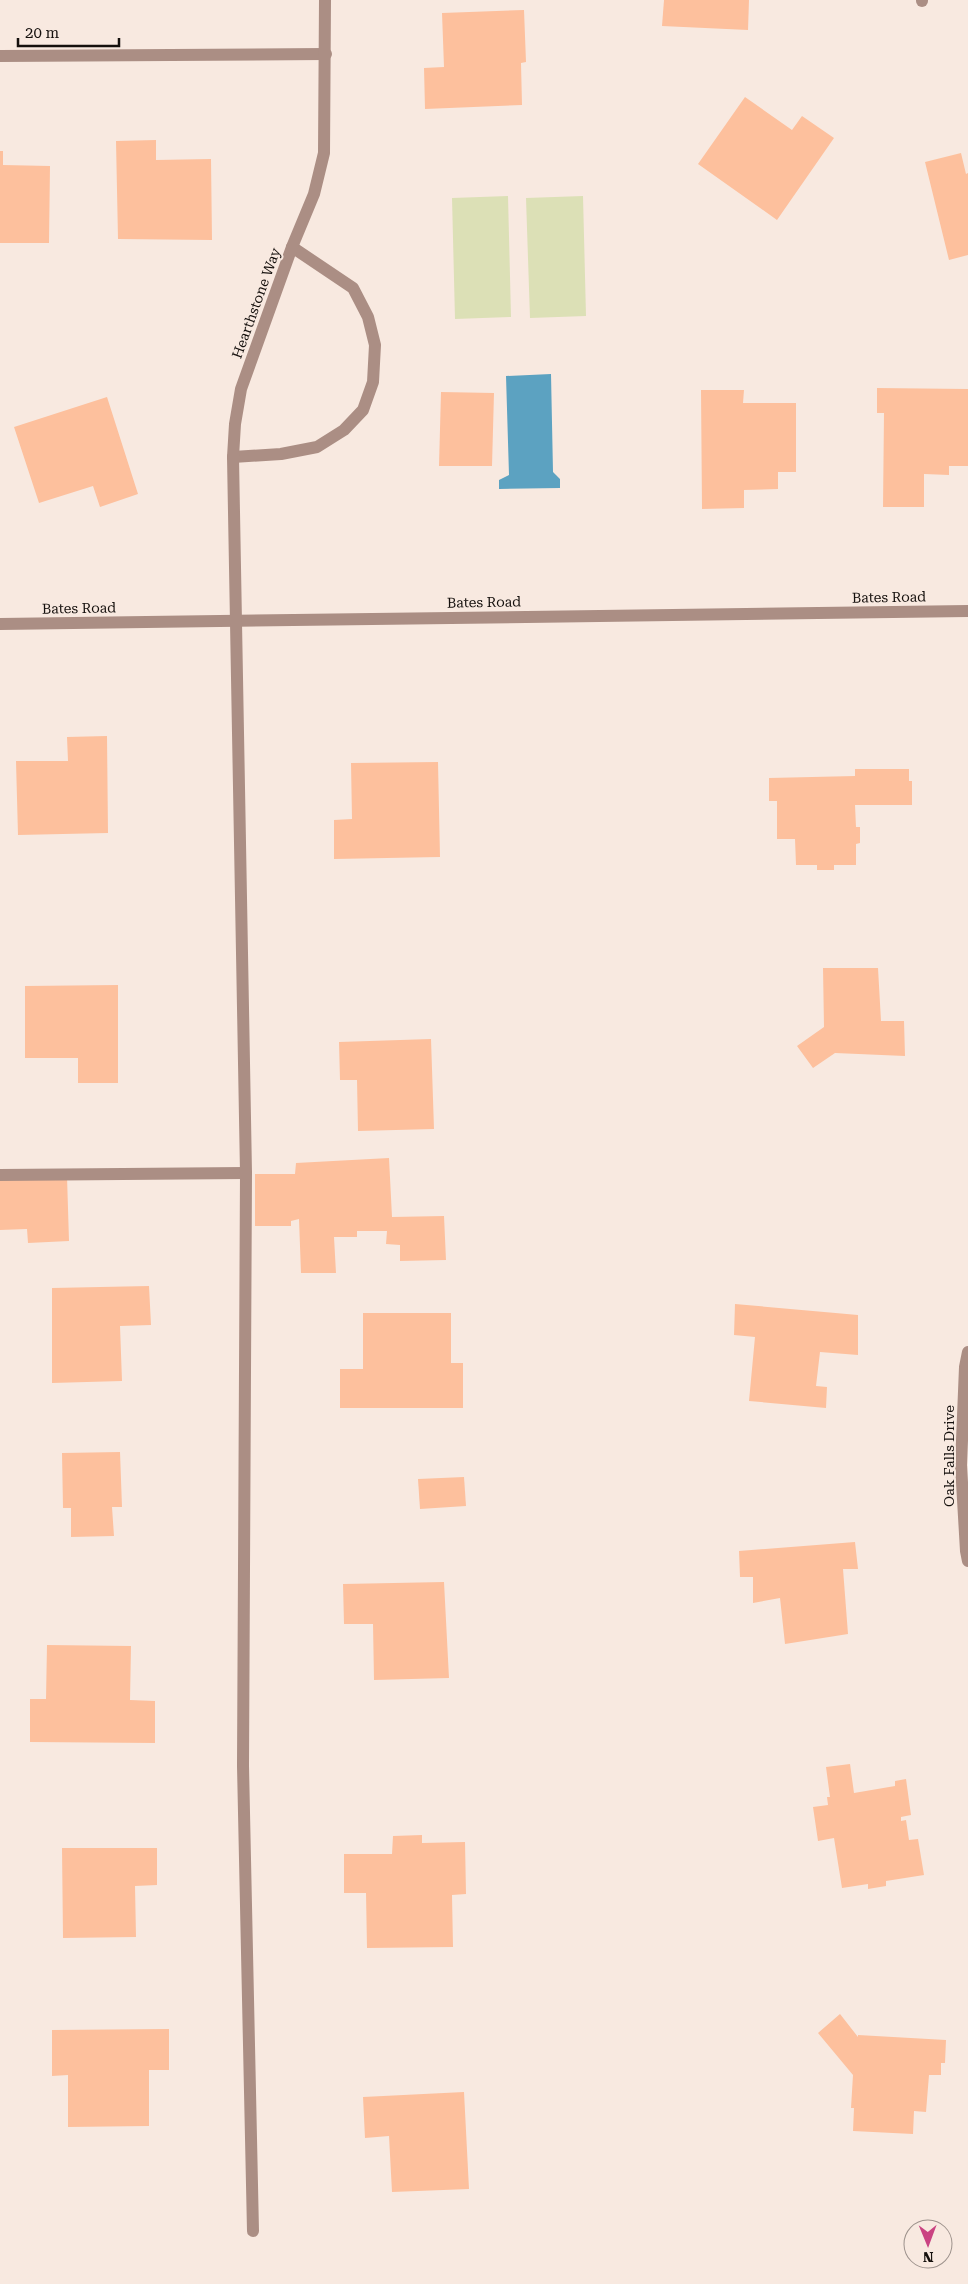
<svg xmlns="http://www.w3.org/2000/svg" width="968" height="2284" viewBox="0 0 968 2284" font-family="'Roboto Serif',serif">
<rect width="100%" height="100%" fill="#f8e9e0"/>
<g fill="#dce0b6">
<path d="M508,196L511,317L455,319L452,198Z"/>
<path d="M583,196L586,316L530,318L526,198Z"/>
</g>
<path fill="#5ca2c1" d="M551,374L553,472L560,479V488L499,489V480L509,475L506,376Z"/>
<g fill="#fdc09d">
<path d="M664,0H749L748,30L662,26Z"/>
<path d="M524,10L526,62L521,63L522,105L425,109L424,68L444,67L442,13Z"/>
<path d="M745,97L792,130L802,116L834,138L777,220L698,164Z"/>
<path d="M156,140V160L211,159L212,240L118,239L116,141Z"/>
<path d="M0,151H3V165L50,166L49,243H0Z"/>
<path d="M961,153L966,174L968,173V255L949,260L925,162Z"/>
<path d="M877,388L968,389V466H949V475L924,474V507H883L884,413H877Z"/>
<path d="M701,390H744L743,403H796V472H778V489L744,490V508L702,509Z"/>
<path d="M441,392L494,393L492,466H439Z"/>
<path d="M107,397L138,494L100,507L93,486L39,503L14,427Z"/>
<path d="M107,736L108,833L18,835L16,761H68L67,737Z"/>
<path d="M438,762L440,857L334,859V820L352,819L351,763Z"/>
<path d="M855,769H909V781H912V805H855L856,827H860V843L856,844V865H834V870H817V865H796L795,839H777V801H769V778L855,776Z"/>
<path d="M823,968H878L881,1021H904L905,1056L835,1053L813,1068L797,1046L824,1027Z"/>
<path d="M118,985V1083H78V1058H25V986Z"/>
<path d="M431,1039L434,1129L358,1131L357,1080H340L339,1042Z"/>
<path d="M389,1158L392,1217L444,1216L446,1260L400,1261V1245L386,1244L387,1231H357V1237H334L336,1273H301L299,1219L291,1221V1226H255V1174H295L296,1163Z"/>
<path d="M67,1176L69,1241L28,1243L27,1229L0,1230V1179Z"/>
<path d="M149,1286L151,1325L120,1326L122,1381L52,1383V1288Z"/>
<path d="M735,1304L858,1315V1355L820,1352L816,1386L827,1387L826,1408L749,1401L755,1337L734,1335Z"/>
<path d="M363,1313H451V1363H463V1408H340V1369H363Z"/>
<path d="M120,1452L122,1507H112L114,1536L71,1537V1508H63L62,1453Z"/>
<path d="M464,1477L466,1506L420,1509L418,1479Z"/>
<path d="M855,1542L858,1569H843L848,1634L785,1644L780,1598L753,1603V1577H740L739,1551Z"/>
<path d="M444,1582L449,1678L374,1680L373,1624H344L343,1584Z"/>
<path d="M47,1645L131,1646L130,1700L155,1701V1743L30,1742V1699H46Z"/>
<path d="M850,1764L854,1793L895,1786V1781L906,1779L911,1815L901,1817V1821L906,1820L909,1840L918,1839L924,1875L886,1881V1886L868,1889V1884L842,1888L834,1838L818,1841L813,1807L828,1805L827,1797H830L826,1767Z"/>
<path d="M422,1835V1843L465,1842L466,1894L452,1895L453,1947L367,1948L366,1893H344V1854H392L393,1836Z"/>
<path d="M62,1848H157V1885L135,1886L136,1937L63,1938Z"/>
<path d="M840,2014L858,2037V2035L946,2040L945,2063H941V2075H929L926,2112L914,2111L913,2134L853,2131L854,2108H851L853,2075L818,2033Z"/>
<path d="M169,2029V2070H149V2126L68,2127V2075L52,2076V2030Z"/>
<path d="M464,2092L469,2189L392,2192L389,2136L365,2138L363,2097Z"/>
</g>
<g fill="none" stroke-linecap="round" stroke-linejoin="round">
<path stroke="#ab8e84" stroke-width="12" d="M233,457L281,454L317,447L344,430L363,410L373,382L375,345L368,317L353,288L292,247"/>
<g stroke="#ab8e84" stroke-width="12">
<path d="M922,1V0"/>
<path d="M0,56L326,54"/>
<path d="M0,624L968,611"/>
<path d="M0,1175L246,1173"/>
<path d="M968,1352L965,1367L961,1465L966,1551L968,1561"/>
<path d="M253,2231L243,1766L246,1173L233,457L235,424L241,389L292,247L314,194L324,153L325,0"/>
</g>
</g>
<g text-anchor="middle" stroke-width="4" stroke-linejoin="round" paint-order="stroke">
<g font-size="14" fill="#15100d" stroke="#f8e9e0">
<text transform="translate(256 303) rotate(-70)" y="5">Hearthstone Way</text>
<text transform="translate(889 597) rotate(-1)" y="5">Bates Road</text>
<text transform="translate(484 602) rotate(-1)" y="5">Bates Road</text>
<text transform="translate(79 608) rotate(-1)" y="5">Bates Road</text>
<text transform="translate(949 1456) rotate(-90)" y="5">Oak Falls Drive</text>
</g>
</g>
<g transform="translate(928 2244) rotate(179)"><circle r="24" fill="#f8e9e0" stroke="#9d928c"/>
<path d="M0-4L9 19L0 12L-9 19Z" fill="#ca4382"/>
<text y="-8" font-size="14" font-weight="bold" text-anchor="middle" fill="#15100d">N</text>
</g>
<path d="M18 38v8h101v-8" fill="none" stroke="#15100d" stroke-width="2.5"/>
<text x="25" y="38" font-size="15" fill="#15100d" stroke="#f8e9e0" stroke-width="4" paint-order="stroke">20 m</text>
</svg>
